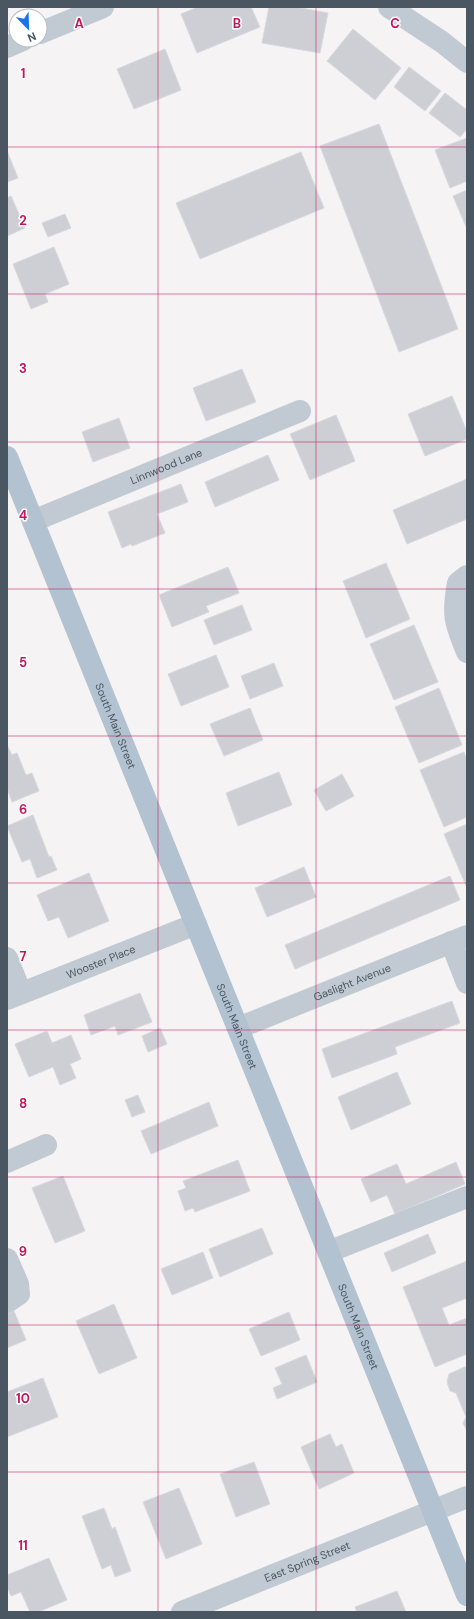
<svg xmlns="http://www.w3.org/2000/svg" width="474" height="1619" viewBox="0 0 474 1619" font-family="'DM Sans',sans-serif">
<rect width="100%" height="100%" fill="#f5f3f3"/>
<g fill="#cdcfd5" stroke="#d7d9de">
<path d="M198,7H251L260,27L197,53L181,14Z"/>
<path d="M269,7H296L328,13L320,53L262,43Z"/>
<path d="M353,29L401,68L375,100L327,61Z"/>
<path d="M165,49L181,90L134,109L117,69Z"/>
<path d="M409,67L441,91L425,111L394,87Z"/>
<path d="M445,93L467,110V129L460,137L429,113Z"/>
<path d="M379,124L458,329L399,352L320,146Z"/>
<path d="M467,138V181L450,188L435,150Z"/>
<path d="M7,151L18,178L7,182Z"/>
<path d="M301,152L324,208L200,259L176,203Z"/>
<path d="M467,190V229L453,196Z"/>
<path d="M11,196L25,228L7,236V198Z"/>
<path d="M65,214L71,228L48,237L42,223Z"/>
<path d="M54,247L69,284L45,294L48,302L31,309L13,264Z"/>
<path d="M242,369L256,402L206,421L193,388Z"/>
<path d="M452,396L467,432V439L425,456L408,414Z"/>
<path d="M336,415L355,461L310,480L290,434Z"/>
<path d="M119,418L130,448L93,462L82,432Z"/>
<path d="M268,455L279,480L215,507L205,482Z"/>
<path d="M467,479V519L407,544L393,510Z"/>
<path d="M181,484L188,502L157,514L165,533L132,546L131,544L122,548L108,512Z"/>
<path d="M386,563L410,619L366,638L343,581Z"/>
<path d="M228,567L239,593L206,606L209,612L172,627L159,595Z"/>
<path d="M242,605L252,630L214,645L204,620Z"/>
<path d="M414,625L438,682L394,700L370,644Z"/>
<path d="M216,655L229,687L181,706L168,674Z"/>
<path d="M274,663L283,686L250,699L241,676Z"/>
<path d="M439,688L462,745L419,763L395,707Z"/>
<path d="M250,708L263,740L224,756L210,724Z"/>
<path d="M7,745L12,755L17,753L26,775L32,773L39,791L12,802L7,788Z"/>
<path d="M464,752L467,760V817L444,827L420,770Z"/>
<path d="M279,772L292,805L238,826L226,793Z"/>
<path d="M342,774L354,796L326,811L314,790Z"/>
<path d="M33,815L49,857L51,856L57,870L37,878L30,859L22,862L7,826Z"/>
<path d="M467,824V888L444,834Z"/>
<path d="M304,867L316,897L267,917L255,888Z"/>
<path d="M89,873L109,921L68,938L59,917L48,921L37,895Z"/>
<path d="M450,876L460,900L295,969L285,945Z"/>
<path d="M140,993L152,1022L118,1035L115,1026L91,1035L84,1015Z"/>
<path d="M452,1001L460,1023L395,1047L397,1054L332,1078L322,1049Z"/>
<path d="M160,1028L167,1044L148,1052L142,1036Z"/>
<path d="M47,1031L52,1043L71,1035L81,1059L70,1064L76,1078L60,1085L53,1067L29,1077L15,1044Z"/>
<path d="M397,1072L411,1104L351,1130L338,1097Z"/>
<path d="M138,1095L145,1112L132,1117L125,1100Z"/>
<path d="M209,1102L218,1126L151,1154L141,1131Z"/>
<path d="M238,1160L250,1191L195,1212L193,1208L185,1211L178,1191L186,1188L183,1181Z"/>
<path d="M456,1162L465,1184L395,1214L387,1195L371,1202L361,1179L397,1164L406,1184Z"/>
<path d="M63,1176L85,1231L55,1243L32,1188Z"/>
<path d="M262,1228L273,1254L220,1277L209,1249Z"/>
<path d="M428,1234L436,1253L392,1272L384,1253Z"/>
<path d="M203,1252L213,1278L172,1295L161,1269Z"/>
<path d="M467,1261V1298L442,1308L449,1325L467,1318V1354L435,1367L403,1287Z"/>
<path d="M114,1304L137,1358L99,1374L76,1321Z"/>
<path d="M14,1311L26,1340L7,1348V1314Z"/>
<path d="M289,1312L300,1340L261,1356L249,1329Z"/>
<path d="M306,1355L317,1382L277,1399L273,1388L282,1384L275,1368Z"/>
<path d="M467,1366V1431L463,1423L466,1417L456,1393L450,1391L447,1382L449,1374Z"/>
<path d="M43,1378L58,1417L7,1437V1392Z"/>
<path d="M330,1434L336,1447L342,1444L354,1473L319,1489L301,1447Z"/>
<path d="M254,1462L270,1504L236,1517L220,1474Z"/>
<path d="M179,1488L202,1544L166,1559L143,1502Z"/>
<path d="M104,1508L112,1529L115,1527L131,1571L115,1577L111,1565L102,1569L82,1516Z"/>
<path d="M49,1558L67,1600L38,1612H30L21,1592L11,1596L7,1586V1575Z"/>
<path d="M397,1591L406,1612H357L355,1607Z"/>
</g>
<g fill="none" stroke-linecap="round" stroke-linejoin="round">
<g stroke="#c1cad2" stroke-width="22">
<path d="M389,7L442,42L467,62"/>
<path d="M40,33L103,7"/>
<path d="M7,47L23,40"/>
<path id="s1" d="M33,521L300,411"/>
<path d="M467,576L458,583C452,615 455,623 467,652"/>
<path d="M451,942L467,983"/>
<path d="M7,958L21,993"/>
<path id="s2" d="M7,999L196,924"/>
<path id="s3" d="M238,1028L467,936"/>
<path d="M7,1162L46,1145"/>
<path d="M328,1252L467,1197"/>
<path d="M7,1259L18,1284L19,1294L7,1302"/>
<path id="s4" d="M182,1612L467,1497"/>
</g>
<path stroke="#b3c2d1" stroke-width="22" id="s5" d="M7,457L467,1595"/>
</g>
<path fill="none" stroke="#c2185b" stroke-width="1" stroke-opacity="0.55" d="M158,7V1612M316,7V1612M7,147H467M7,294H467M7,442H467M7,589H467M7,736H467M7,883H467M7,1030H467M7,1177H467M7,1325H467M7,1472H467"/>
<g text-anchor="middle" stroke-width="3" stroke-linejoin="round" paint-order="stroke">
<g font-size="11" fill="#4a5661" stroke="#fff">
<text dy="4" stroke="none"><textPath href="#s1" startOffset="144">Linnwood Lane</textPath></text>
<text dy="4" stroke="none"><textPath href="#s5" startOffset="290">South Main Street</textPath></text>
<text dy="4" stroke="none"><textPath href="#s2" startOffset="101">Wooster Place</textPath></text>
<text dy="4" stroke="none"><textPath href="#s3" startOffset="123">Gaslight Avenue</textPath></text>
<text dy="4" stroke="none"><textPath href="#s5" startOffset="614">South Main Street</textPath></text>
<text dy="4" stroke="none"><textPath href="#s5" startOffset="938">South Main Street</textPath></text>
<text dy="4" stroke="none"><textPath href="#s4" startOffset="135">East Spring Street</textPath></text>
</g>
</g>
<g font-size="13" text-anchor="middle" font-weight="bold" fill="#c2185b" stroke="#fff" stroke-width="3" stroke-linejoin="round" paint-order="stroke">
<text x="79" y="28">A</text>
<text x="237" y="28">B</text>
<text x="395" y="28">C</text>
<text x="23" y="78">1</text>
<text x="23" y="225">2</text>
<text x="23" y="373">3</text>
<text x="23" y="520">4</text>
<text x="23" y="667">5</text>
<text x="23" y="814">6</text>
<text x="23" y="961">7</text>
<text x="23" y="1108">8</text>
<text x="23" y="1256">9</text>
<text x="23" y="1403">10</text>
<text x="23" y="1550">11</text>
</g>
<rect width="474" height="1619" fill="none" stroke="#4a5661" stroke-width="16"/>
<g transform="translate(28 28) rotate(157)"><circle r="19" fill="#ffffff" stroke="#b7bbc0"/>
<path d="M0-3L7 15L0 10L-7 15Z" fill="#1a73e8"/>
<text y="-6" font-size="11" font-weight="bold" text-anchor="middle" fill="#4a5661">N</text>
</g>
</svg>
